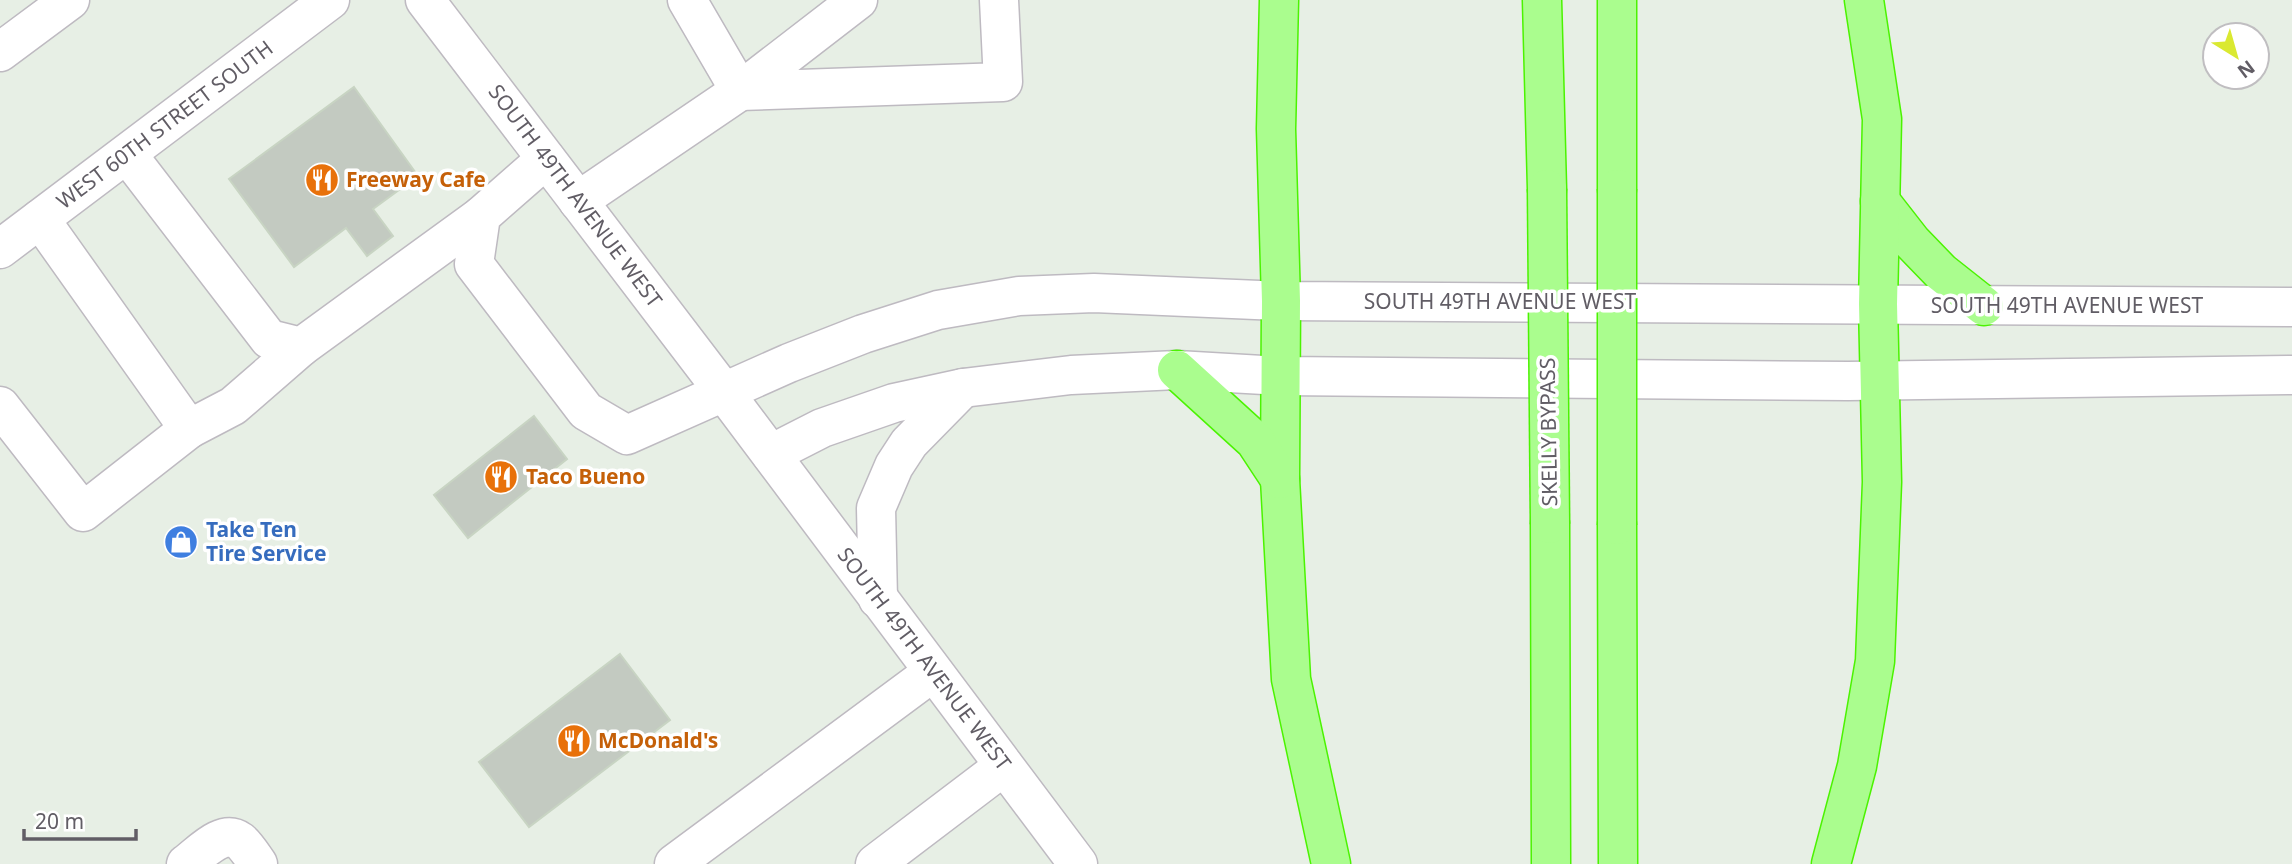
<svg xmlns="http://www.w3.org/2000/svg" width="2292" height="864" viewBox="0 0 2292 864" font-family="'Noto Sans',sans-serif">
<rect width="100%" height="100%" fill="#e7efe5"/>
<g fill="#c3cac1" stroke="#c8d4c3" stroke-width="2">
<path d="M354,87L418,176L373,209L393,236L367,256L346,228L294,267L229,179Z"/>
<path d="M534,416L567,459L468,538L434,495Z"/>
<path d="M620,654L670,720L529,827L479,762Z"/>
</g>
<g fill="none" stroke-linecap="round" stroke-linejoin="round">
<g stroke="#bebac1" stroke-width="41">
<g id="minor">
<path d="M425,0L724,392L1078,864"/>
<path d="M687,0L740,91"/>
<path d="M0,52L70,0"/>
<path d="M740,91L1003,82L999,0"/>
<path d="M127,154L269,339L301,347L481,216"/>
<path d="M546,159L481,216L474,264L586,411L627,435L789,363L863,334L938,310L1019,296L1094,293L1281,301L2292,307"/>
<path d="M578,201L740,91L858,0"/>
<path d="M40,219L189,429L233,406L301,347"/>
<path d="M0,249L330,0"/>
<path d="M0,406L83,512L189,429"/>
<path d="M771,454L822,428L894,403L963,388L1071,375L1177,370L1281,376L1848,381L2292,375"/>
<path d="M878,599L876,508L894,466L909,443L963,388"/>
<path d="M186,864C200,854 222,828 240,841C247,847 253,857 258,864"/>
<path d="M674,864L933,672"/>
<path d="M875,864L1004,766"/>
</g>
</g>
<g stroke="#4bf301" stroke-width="41">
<g id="highway">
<path d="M1279,0L1276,129L1281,301L1280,479L1291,679L1331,864"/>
<path d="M1542,0L1547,189"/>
<path d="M1617,0V189"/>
<path d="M1880,201L1912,242L1941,272L1984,306"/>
<path d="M1177,370L1255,441L1280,479"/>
<path d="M1550,524L1551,864"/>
<path d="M1617,525L1618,864"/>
<path d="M1831,864L1857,766L1875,661L1882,482L1878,304L1882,119L1864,0"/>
</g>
</g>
<use href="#minor" stroke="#fff" stroke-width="38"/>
<use href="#highway" stroke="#aafd8e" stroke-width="38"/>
<g stroke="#4bf301" stroke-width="41" stroke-linecap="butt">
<g id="highway-bridge">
<path d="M1547,189L1550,524"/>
<path d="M1617,525V189"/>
</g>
</g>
<use href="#highway-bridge" stroke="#aafd8e" stroke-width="38"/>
</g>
<defs>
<g id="restaurant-disc" transform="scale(1.75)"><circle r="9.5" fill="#e8710a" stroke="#fff"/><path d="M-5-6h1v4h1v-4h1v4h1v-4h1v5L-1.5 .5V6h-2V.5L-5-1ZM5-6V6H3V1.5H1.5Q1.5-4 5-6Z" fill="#fff"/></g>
<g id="shop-disc" transform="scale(1.75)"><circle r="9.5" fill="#3f7fe0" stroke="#fff"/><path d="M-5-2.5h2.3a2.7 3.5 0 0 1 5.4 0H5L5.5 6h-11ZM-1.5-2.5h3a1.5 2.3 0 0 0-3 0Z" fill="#fff"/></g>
</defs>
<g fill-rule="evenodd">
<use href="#restaurant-disc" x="322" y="180"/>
<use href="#restaurant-disc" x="501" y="477"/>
<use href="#shop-disc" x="181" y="542"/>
<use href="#restaurant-disc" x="574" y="741"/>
</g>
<g text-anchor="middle" stroke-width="7" stroke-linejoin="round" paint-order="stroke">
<g font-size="21" fill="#615d65" stroke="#fff">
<text transform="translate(165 125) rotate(-37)" y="7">WEST 60TH STREET SOUTH</text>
<text transform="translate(575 196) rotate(53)" y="7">SOUTH 49TH AVENUE WEST</text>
<text x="1500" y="309">SOUTH 49TH AVENUE WEST</text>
<text x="2067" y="313">SOUTH 49TH AVENUE WEST</text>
<text transform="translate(1549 432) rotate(-91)" y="7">SKELLY BYPASS</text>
<text transform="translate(924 659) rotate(53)" y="7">SOUTH 49TH AVENUE WEST</text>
</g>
<g font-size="21" font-weight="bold" fill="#c56008" stroke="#fff" text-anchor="start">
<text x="346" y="187">Freeway Cafe</text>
<text x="526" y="484">Taco Bueno</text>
<text x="598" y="748">McDonald's</text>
</g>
<g font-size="21" font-weight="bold" fill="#366cbe" stroke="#fff" text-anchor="start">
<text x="206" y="537">Take Ten<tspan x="206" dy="24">Tire Service</tspan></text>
</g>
</g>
<g transform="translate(2236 56) rotate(143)"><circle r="33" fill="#ffffff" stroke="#c0bec1" stroke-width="2"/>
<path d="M0-5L12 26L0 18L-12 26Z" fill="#dae931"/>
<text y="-10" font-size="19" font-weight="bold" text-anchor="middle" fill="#615d65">N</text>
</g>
<path d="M24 829v10h112v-10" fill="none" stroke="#615d65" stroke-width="3.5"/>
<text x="35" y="829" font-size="21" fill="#615d65" stroke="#ffffff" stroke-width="5" paint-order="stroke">20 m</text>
</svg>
